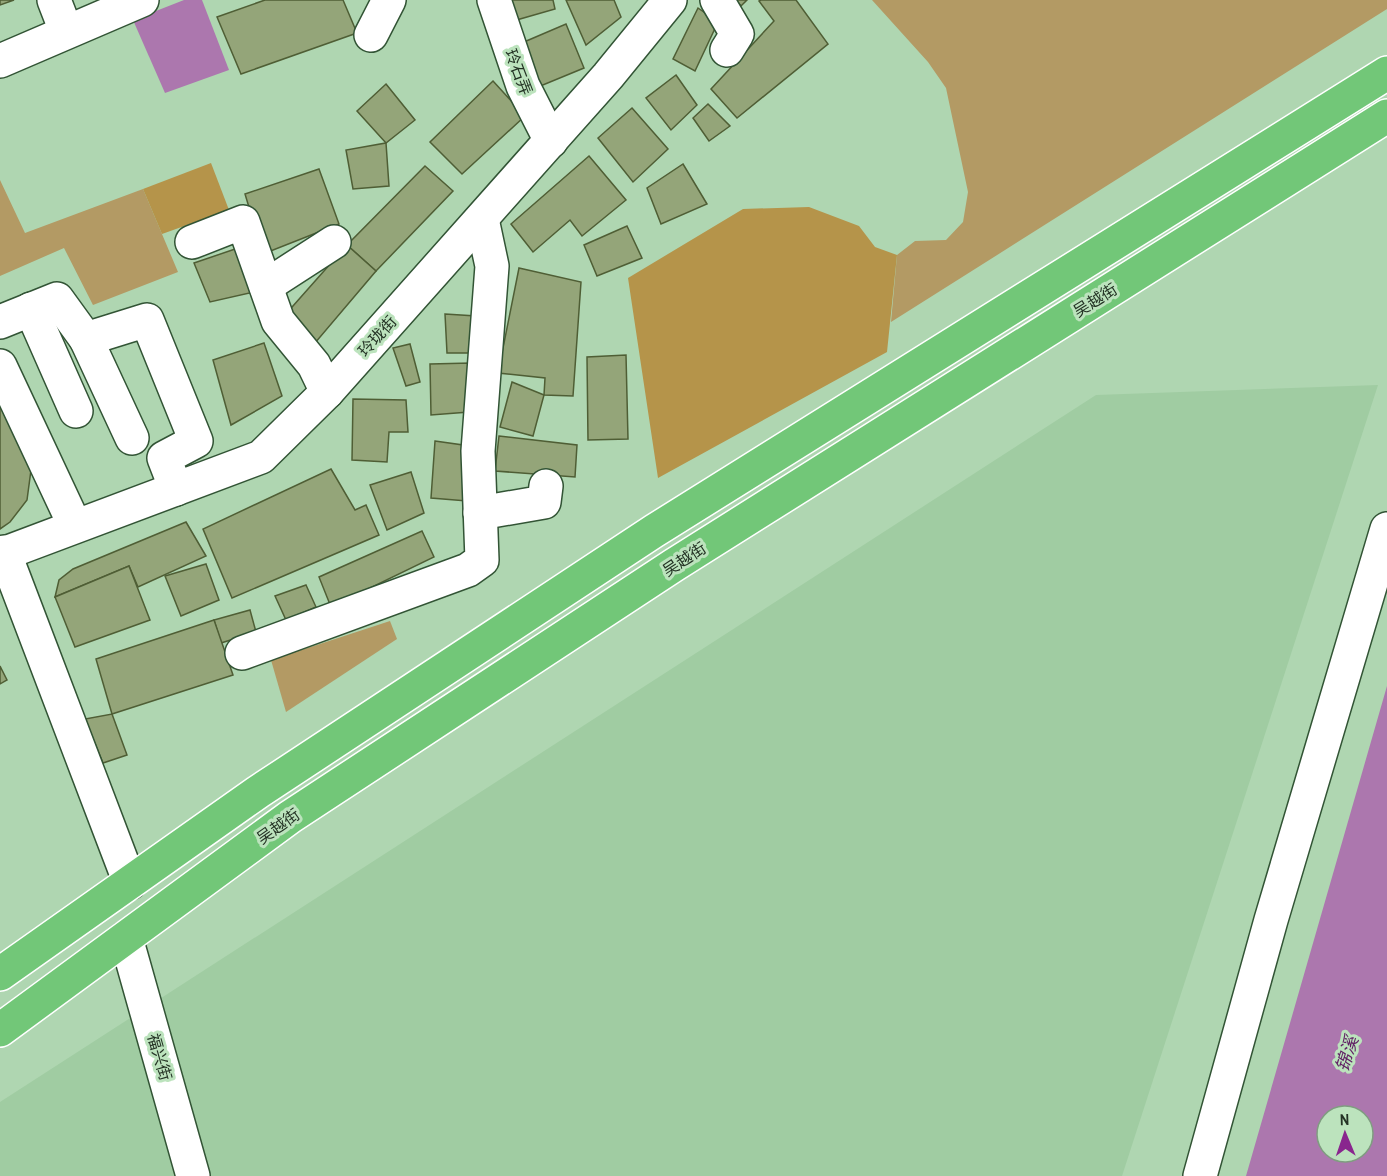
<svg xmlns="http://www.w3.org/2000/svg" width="1387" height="1176" viewBox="0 0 1387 1176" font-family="'Archivo Narrow','Noto Sans SC',sans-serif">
<rect width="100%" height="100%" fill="#afd6b1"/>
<path fill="#a0cca2" d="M1378,385L1122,1176H0V1102L1096,395Z"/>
<g fill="#b39a64">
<path d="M872,0H1387V9L891,322L897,255L915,241L946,240L963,222L968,192L946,88L928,62Z"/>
<path d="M0,180L25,233L143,189L178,272L93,305L64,248L0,276Z"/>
<path d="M390,621L397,639L286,712L271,660Z"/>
</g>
<g fill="#b5944a">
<path d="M211,163L229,210L162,234L143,189Z"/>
<path d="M809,207L859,226L875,247L897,255L887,352L658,478L628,278L743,209Z"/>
</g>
<g fill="#ac77ae" fill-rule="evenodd">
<path d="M184,0H202L229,70L165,93L133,20Z"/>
<path d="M1387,686V1176H1246ZM1327,1116H1363V1152H1327Z"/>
</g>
<g fill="#94a579" stroke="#4f5e35" stroke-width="1.5">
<path d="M0,0H14L0,5Z"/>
<path d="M265,0H343L357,33L241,74L217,17Z"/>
<path d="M507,0H553L555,9L513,21Z"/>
<path d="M566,0H614L621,17L586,45Z"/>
<path d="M736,0H747L741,6Z"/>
<path d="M761,0H796L828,44L737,118L711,89L774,21L759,1Z"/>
<path d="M698,8L718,22L695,71L673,59Z"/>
<path d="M566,24L584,68L538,87L524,42Z"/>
<path d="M676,75L697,105L671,130L646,98Z"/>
<path d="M493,81L525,116L462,174L430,142Z"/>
<path d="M386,84L415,120L386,143L357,111Z"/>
<path d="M708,104L730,126L709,141L693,118Z"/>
<path d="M632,108L668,149L633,182L598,138Z"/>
<path d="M386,143L389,186L353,189L346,150Z"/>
<path d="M589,156L626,200L582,236L570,220L533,252L511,224Z"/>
<path d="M683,164L707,204L661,224L647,188Z"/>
<path d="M425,166L453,191L376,271L347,245Z"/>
<path d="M319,169L339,224L263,254L245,194Z"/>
<path d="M627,226L642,258L597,276L584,245Z"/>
<path d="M347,245L376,271L315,343L285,315Z"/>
<path d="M241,247L254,292L210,302L194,263Z"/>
<path d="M519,268L581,282L573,396L544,395L545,378L498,373Z"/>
<path d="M445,314L476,316V353H447Z"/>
<path d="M264,343L282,396L231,425L213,360Z"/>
<path d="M410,344L420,382L406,386L393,348Z"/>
<path d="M626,355L628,439L588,440L587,357Z"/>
<path d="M471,363L469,412L431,415L430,364Z"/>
<path d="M512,382L544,395L533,436L500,427Z"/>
<path d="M0,399L31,470L27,500L10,522L0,529Z"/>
<path d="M353,399L406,400L408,432H389L387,462L352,460Z"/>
<path d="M499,436L577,445L575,477L495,471Z"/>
<path d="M435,441L470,446L467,501L431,498Z"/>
<path d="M331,469L355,510L366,505L379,535L232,598L203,529Z"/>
<path d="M411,472L424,513L387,530L370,485Z"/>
<path d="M186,522L206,556L138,587L129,566L55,597L59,580L73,569Z"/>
<path d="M422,531L434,557L331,607L319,577Z"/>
<path d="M206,564L219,600L181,616L165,576Z"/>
<path d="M129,566L150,620L75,647L55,597Z"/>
<path d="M306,585L316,607L286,620L275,596Z"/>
<path d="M250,610L256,632L221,643L214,620Z"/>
<path d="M214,620L233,675L112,714L96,659Z"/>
<path d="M0,666L7,680L0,684Z"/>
<path d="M112,714L127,755L103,763L85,719Z"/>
</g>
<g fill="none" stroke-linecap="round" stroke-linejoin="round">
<g stroke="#325435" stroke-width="36">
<g id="minor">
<path d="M54,0L66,31"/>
<path d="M494,0L523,86L551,141"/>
<path d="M717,0L737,34L727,50"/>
<path d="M371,35L389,0"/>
<path d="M0,61L142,0"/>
<path d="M192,242L243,222L278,321L314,365L327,392"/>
<path d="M266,286L334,242"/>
<path d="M31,309L76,411"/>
<path d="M0,322L57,299L86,339L147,320L196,441L164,458L176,489"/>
<path d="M86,339L132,438"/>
<path d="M0,366L75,526"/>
<path d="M480,513L544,502L546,486"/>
<path d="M4,552L130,883"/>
<path d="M0,555L261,457L327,392L608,76L670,0"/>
<path d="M242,653L468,570L482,560L478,451L492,266L482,219"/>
<path d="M126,938L193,1176"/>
<path d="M1200,1176L1271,920L1387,529"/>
</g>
</g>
<g stroke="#fff" stroke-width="36">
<g id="highway">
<path d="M0,974L258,792L654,531L1387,73"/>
<path d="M0,1030L290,817L674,565L1387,116"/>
</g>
</g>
<use href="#minor" stroke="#fff" stroke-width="33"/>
<use href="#highway" stroke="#72c778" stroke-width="33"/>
</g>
<g text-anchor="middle" stroke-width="6" stroke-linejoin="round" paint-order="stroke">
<g font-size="16" fill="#243325" stroke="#bce3bd">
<text transform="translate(519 72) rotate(69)" y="6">玲石弄</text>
<text transform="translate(1095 300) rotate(-32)" y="6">吴越街</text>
<text transform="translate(377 336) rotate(-48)" y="6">玲珑街</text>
<text transform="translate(684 559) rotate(-33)" y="6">吴越街</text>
<text transform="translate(278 826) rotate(-35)" y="6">吴越街</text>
<text transform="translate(160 1057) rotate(74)" y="6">福兴街</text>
</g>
<g font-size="18" font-style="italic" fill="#601e64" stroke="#bce3bd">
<text transform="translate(1347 1054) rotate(-72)" y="6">锦溪</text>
</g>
</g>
<g transform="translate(1345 1134) rotate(358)"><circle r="28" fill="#bce3bd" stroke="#7f9d80" stroke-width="1.5"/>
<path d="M0-4.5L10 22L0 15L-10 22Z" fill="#89268e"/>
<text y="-9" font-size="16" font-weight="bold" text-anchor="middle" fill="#243325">N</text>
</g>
</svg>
